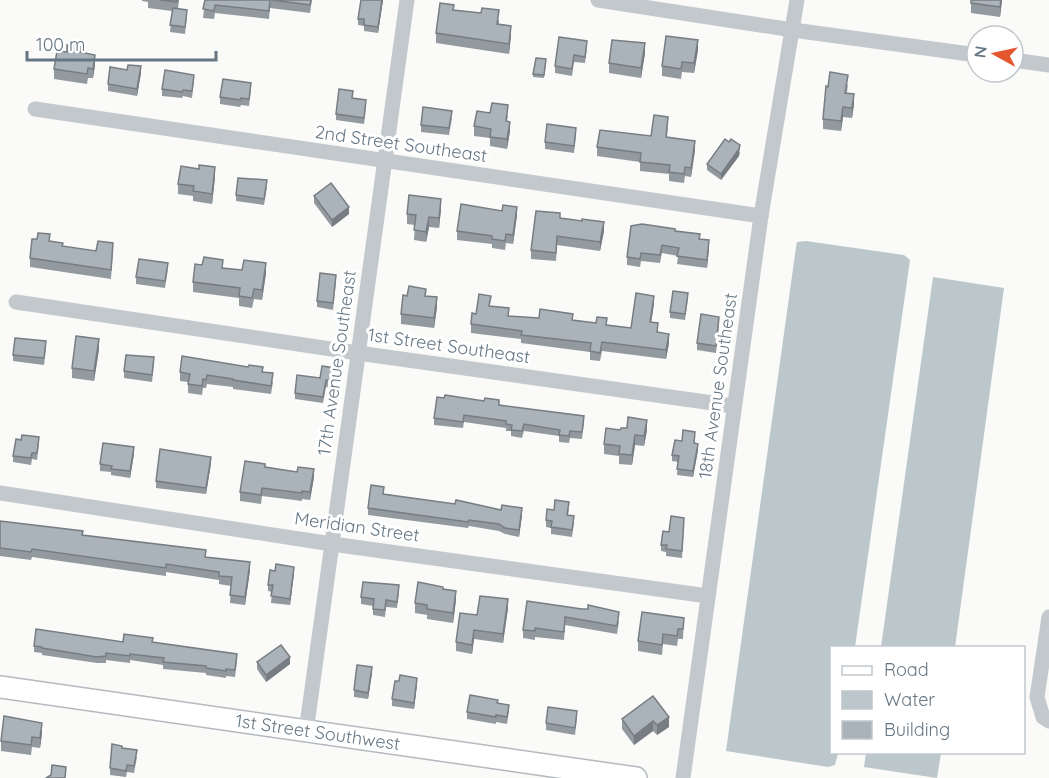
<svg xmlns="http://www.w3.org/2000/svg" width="1049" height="778" viewBox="0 0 1049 778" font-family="Quicksand,sans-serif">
<rect width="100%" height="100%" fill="#fafaf8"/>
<g fill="#bbc7cb">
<path d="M806,241L904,255L910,260L855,647L832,648V752L838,753L835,765L828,767L726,751L796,247L797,242Z"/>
<path d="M933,277L1004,288L955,647H881Z"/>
<path d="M866,753H941L937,778L864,767Z"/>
</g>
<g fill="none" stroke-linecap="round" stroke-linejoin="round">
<g stroke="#b3babf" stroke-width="24">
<g id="secondary">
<path id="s1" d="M0,687L636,778"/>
</g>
</g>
<g stroke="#c3c8cc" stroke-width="15">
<path d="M598,0L793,30L977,55"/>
<path d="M1013,60L1049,65"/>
<path d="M35,109L761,216"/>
<path d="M16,302L358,353L734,406"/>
<path d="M0,493L332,544L708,596"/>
<path d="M1049,617L1037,697L1043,717L1049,721"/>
<path d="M306,732L407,0"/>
<path d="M683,778L761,216L797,0"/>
</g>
<use href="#secondary" stroke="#fff" stroke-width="21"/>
</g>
<g fill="#929a9f">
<path d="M142,0H179L178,9L187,17L185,34L170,32L172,11L148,8V2L142,1Z"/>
<path d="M205,0H312L310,13L270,8L269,19L215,13L214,19L203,18Z"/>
<path d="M383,0L378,33L364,31V26L358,25V19Z"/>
<path d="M971,0H1002L1000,17L971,13Z"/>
<path d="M454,10L499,20V24L511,35L509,54L436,43V33Z"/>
<path d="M587,48L585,63L574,62L572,76L555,73V66Z"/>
<path d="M698,50L694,73L682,72L681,79L662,76V66Z"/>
<path d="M67,52H81L95,65L93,78H88L87,84L54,79V69Z"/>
<path d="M645,53L641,78L609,73V63Z"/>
<path d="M546,63L544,78L533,77V74Z"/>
<path d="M141,73L137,96L108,91V84Z"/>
<path d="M194,81L192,98L183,96L182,98L162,96V89Z"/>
<path d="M848,84L847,93L854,104L852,118L843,117L841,131L823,129V119Z"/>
<path d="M251,90L249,106L241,105L240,107L220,104V97Z"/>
<path d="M353,98L366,106L364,124L336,120V114Z"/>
<path d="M508,115L507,121L510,131L507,149L490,146V138L474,136V126Z"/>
<path d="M452,118L449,135L421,132V125Z"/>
<path d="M668,126L667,137L695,150L691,177L685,176L684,183L669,181V174L640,171V162L597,156V147L651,136Z"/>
<path d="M576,135L574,153L545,149V142Z"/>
<path d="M740,152L739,156L721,180L707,170V164Z"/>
<path d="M215,177L212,204L193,201V196L178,194V184Z"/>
<path d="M267,187L264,205L236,201V195Z"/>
<path d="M314,196L349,214L332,227L314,203Z"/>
<path d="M441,209L439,228L429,227L426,242L414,240L415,225L407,224V214Z"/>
<path d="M517,215L513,244L506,243L505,250L492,248V244L457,240V231Z"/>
<path d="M560,218L604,231L600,251L557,245L556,261L531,259V250Z"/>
<path d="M675,231L700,239L709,248L707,268L677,264L678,256L662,253L660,263L641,261L640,267L627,265V257Z"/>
<path d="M50,242L63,246L96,251H113L111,279L30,267V258Z"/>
<path d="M202,265L266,273L262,300L254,299L252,308L239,306V298L193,292V282Z"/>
<path d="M168,269L165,288L136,284V277Z"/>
<path d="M336,282L333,310L317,307V301Z"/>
<path d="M407,296H426L437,307L434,328L401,324V314Z"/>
<path d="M688,299L685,320L670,318V312Z"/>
<path d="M654,304L651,322L658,332L669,343L666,359L602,351L600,361L590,360V352L521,343V339L471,333V324L476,314L490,306L509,316L573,320L631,328Z"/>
<path d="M719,324L716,353L697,350V343Z"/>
<path d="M46,348L44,365L13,361V355Z"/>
<path d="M99,349L94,381L72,378V368Z"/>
<path d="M154,363L152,382L124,378V371Z"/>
<path d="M180,372H263L273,382L271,394L233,389V387L207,384L206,388H203L202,395L188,393V382L180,381Z"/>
<path d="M335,374L333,388L326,387L323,403L295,399V393L320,378Z"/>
<path d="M499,405L584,423L582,439L570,438L569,443L559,442V436L524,431L522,438L511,436V431H506V428L464,422L463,428L434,425V418Z"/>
<path d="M647,430L644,446L635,445L632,465L619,464V456L604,454V444Z"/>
<path d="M695,438V443L698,450L693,477L677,475L678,462L672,461V455L682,441Z"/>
<path d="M39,444L37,460L32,459L31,465L13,462V456Z"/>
<path d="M134,454L130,478L111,475V472L100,471V464Z"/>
<path d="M211,463L206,494L156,488V481Z"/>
<path d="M314,477L310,500L302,499V501L262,496L261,504L240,501V492Z"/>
<path d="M384,494L522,515L519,537L505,534L499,531L469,526L468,528L368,515V508Z"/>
<path d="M569,509L568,515L574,523L572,537L551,534V528L546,527V520L554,510Z"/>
<path d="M0,521L83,535L206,557L250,570L245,605L230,603L231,586L219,584V580L166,572V576L32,557L31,560L0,556Z"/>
<path d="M684,525L682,558L666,556V552L661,551V545L669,532Z"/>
<path d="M275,571L294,573L290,605L271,603L272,592L268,591V585Z"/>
<path d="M443,589L456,600L453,623L427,619V615L415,613V603Z"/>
<path d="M399,592L397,608L386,607L385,617L373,615V606L361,604V597Z"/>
<path d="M527,601L619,621L617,634L565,625L564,640L535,637V640L523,638V630Z"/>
<path d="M508,608L503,643L474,639L472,654L456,651V642L477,615Z"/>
<path d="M684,618L683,639H678L677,646L663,644L662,655L638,651V641Z"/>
<path d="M123,642H153L237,661L235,677L226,676V678L206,675V673L163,669V665L130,660V663L106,660V663H97L42,655V653L34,652V646Z"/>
<path d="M257,662L290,664L266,682L257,669Z"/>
<path d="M372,673L368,699L354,697V690Z"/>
<path d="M417,684L414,709L392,706V699Z"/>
<path d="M653,696L669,727L657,735L653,731L634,745L622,729V719Z"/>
<path d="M498,703L509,711L507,724L496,722V724L467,719V712Z"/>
<path d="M577,718L575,735L546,730V723Z"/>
<path d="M42,733L40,748L32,747L31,755L1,751V741Z"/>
<path d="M122,748L137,757L134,773L127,772L126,777L110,775V768Z"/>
</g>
<g fill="#777d82">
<path d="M382,0H383L378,33V27Z"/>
<path d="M1001,0H1002L1000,17V7Z"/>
<path d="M511,26V35L509,54V44Z"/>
<path d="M698,40V50L694,73V63Z"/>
<path d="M645,43V53L641,78V68Z"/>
<path d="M95,55V65L93,78V69Z"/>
<path d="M141,66V73L137,96V89Z"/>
<path d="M854,94V104L852,118V108Z"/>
<path d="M843,107V117L841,131V121Z"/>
<path d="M510,122V131L507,149V139Z"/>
<path d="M695,141V150L691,177V168Z"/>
<path d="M740,145L739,156L721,180V174Z"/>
<path d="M215,167V177L212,204V194Z"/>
<path d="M441,199V209L439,228V218Z"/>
<path d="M349,207V214L332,227V220Z"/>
<path d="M517,207V215L513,244V235Z"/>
<path d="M429,217V227L426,242V232Z"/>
<path d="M604,222V231L600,251V242Z"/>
<path d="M709,240V248L707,268V260Z"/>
<path d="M266,263V273L262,300V290Z"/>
<path d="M654,296V304L650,330V322Z"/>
<path d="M437,297V307L434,328V318Z"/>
<path d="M669,334V343L666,359V350Z"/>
<path d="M99,339V349L94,381V371Z"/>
<path d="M647,420V430L644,446V436Z"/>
<path d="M635,435V445L632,465V455Z"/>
<path d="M698,444V450L693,477V471Z"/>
<path d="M134,447V454L130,478V471Z"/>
<path d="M211,457V463L206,494V488Z"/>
<path d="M314,469V477L310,500V492Z"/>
<path d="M522,508V515L519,537V530Z"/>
<path d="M250,562V570L245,605V597Z"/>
<path d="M294,567V573L290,605V599Z"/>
<path d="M456,591V600L453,623V613Z"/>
<path d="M508,599V608L503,643V634Z"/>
<path d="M474,630V639L472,654V645Z"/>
<path d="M290,657V664L266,682V675Z"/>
<path d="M372,667V673L368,699V693Z"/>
<path d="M417,678V684L414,709V703Z"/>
<path d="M669,717V727L657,735V725Z"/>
<path d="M653,721V731L634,745V736Z"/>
<path d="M42,723V733L40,748V738Z"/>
</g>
<g fill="#aab3b9" stroke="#777d82" stroke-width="1.5">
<path d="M160,0H178L177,2Z"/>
<path d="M205,0H270L269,11L215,5L214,11L203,9Z"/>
<path d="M272,0H311L310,5Z"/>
<path d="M361,0H382L378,27L364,25V19H358Z"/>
<path d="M971,0H1001L1000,7L971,3Z"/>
<path d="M440,3L454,5L453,10L481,13L482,8L499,10L497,24L511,26L509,44L436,33Z"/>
<path d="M173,8L187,10L185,27L170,25Z"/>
<path d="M666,36L698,40L694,63L682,62L681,69L662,66Z"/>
<path d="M559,37L587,41L585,57L574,55L572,69L555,66Z"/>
<path d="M612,40L645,43L641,68L609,63Z"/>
<path d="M67,45L81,47L80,52L95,55L93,69L88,68L87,74L54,69L57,51L67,52Z"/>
<path d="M536,58L546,59L544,75L533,74Z"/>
<path d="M128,65L141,66L137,89L108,84L110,67L127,70Z"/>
<path d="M165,70L194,75L192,91L183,90L182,92L162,89Z"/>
<path d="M830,72L848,75L845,93L854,94L852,108L843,107L841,121L823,119L826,86L828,87Z"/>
<path d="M223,79L251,83L249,99L241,98L240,100L220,97Z"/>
<path d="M339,89L353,91L352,98L366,100L364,118L336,114Z"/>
<path d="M492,103L508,105L506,121L510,122L507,139L490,137L491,129L474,126L477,111L490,113Z"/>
<path d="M423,107L452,111L449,128L421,125Z"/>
<path d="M654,115L668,117L666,137L695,141L691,168L685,167L684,174L669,172L670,165L640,162L641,153L597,147L600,130L651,136Z"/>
<path d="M547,124L576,128L574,146L545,142Z"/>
<path d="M725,139L729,142L731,139L740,145L739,149L721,174L707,164Z"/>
<path d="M199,165L215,167L212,194L193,191L194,186L178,184L181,166L199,169Z"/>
<path d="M238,178L267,180L264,199L236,195Z"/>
<path d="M331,183L349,207L332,220L314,196Z"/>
<path d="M409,195L441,199L439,218L429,217L426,232L414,230L416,215L407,214Z"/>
<path d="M461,204L502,211L503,205L517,207L513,235L506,234L505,241L492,239V236L457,231Z"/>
<path d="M536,211L560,213V218L582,221V219L604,222L600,242L557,236L556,253L531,250Z"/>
<path d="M642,224L675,229V231L700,234L699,239L709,240L707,260L677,256L679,248L662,245L660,255L641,253L640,259L627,257L631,226Z"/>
<path d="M38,233L50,234L49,241L63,243L62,246L96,251L98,241L113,243L111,270L30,258L32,239H37Z"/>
<path d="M204,257L223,260L222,268L242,270L244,260L266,263L262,290L254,289L252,298L239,296L240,288L193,282L195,264L202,265Z"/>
<path d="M139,259L168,263L165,281L136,277Z"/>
<path d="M320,273L336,275L333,303L317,301Z"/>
<path d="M409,286L426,289L425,296L437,297L434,318L401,314L403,295L407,296Z"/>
<path d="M673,291L688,293L685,314L670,312Z"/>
<path d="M636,293L654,296L650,322L658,323L657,332L669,334L666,350L602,342L600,353L590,351L591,343L521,335L522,331L471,324L472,313L476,314L479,294L491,296L489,306L509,308L508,316L539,318L540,309L573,314L572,320L596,323L597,317L607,318L606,325L631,328Z"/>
<path d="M701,314L719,317L716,346L697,343Z"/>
<path d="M76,336L99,339L94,371L72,368Z"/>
<path d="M15,338L46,341L44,358L13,355Z"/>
<path d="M126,355L154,357L152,375L124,371Z"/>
<path d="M182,356L248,367L249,365L263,367L262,372L273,373L271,386L233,380V379L207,375L206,380L203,379L202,386L188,384L190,374L180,372Z"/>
<path d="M322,366L335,368L333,381L326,380L323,397L295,393L297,375L320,378Z"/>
<path d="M445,395L484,401L485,398L499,400V405L584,416L582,432L570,431L569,436L559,435L560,430L524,424L522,431L511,430L512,425L506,424V421L464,415L463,422L434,418L437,397L444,398Z"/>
<path d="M628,417L647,420L644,436L635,435L632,455L619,454L620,446L604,444L606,428L620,430L621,428H627Z"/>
<path d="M683,430L695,432L694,443L698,444L693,471L677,469L679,456L672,455L675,440L682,441Z"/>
<path d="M22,435L39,437L37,453H32L31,458L13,456L16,439L21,440Z"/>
<path d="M103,443L134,447L130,471L111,469L112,466L100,464Z"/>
<path d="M160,449L211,457L206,488L156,481Z"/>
<path d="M245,461L265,464V467L297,472L298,467L314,469L310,492L302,491V493L262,488L261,495L240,492Z"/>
<path d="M371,485L384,487L383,494L455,504L456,500L501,510L502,505L522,508L519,530L505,528L499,524L469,520L468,522L368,508Z"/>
<path d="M555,500L569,502L567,515L574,516L572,530L551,527L552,521L546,520L547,509L554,510Z"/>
<path d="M671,516L684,518L682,551L666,549L667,545H661L663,531L669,532Z"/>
<path d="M0,521L83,531L82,535L206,550L205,557L250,562L245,597L230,595L232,577L219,576V572L166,564V568L32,549L31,552L0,548Z"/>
<path d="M276,564L294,567L290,599L271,596L273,585H268L270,570L275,571Z"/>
<path d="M363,582L399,585L397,602L386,600L385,610L373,609L374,599L361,597Z"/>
<path d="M418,582L443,587V589L456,591L453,613L427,609V605L415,603Z"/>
<path d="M480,596L508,599L503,634L474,630L472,645L456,642L460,613L477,615Z"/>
<path d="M527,601L582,609H588V605L619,612L617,626L565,617L564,632L535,628V631L523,630Z"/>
<path d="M642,612L684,618L683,629H678L677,636L663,634L662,645L638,641Z"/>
<path d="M36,629L123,642L124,634L153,638L152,642L237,654L235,670L226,669V671L206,668V666L163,662L164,658L130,654V656L106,653V656L97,657L42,648V647L34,646Z"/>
<path d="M281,645L290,657L266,675L257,662Z"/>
<path d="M357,665L372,667L368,693L354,690Z"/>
<path d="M400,675L417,678L414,703L392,699L395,681H399Z"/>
<path d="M470,695L498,700L497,703L509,705L507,717L496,715V717L467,712Z"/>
<path d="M653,696L669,717L657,725L653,721L634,736L622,719Z"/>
<path d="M548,707L577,711L575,728L546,723Z"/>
<path d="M4,716L42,723L40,738L32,737L31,745L1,741Z"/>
<path d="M112,744L122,746V748L137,750L134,766L127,765L126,771L110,768Z"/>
<path d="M52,765L66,767L65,778H46L51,775Z"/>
</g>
<g text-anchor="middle" stroke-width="6" stroke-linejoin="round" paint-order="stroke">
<g font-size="18" fill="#657683" stroke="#fff">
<text transform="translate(401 144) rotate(8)" y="6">2nd Street Southeast</text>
<text transform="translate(449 346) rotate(8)" y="6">1st Street Southeast</text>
<text transform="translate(337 363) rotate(-82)" y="6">17th Avenue Southeast</text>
<text transform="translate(718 386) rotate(-82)" y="6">18th Avenue Southeast</text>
<text transform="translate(357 527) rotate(8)" y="6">Meridian Street</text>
<text dy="6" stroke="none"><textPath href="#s1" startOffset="321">1st Street Southwest</textPath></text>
</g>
</g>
<rect x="830" y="646" width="195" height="108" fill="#ffffff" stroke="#c1c8cd" stroke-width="1.5"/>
<rect x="842" y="666" width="30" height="9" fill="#ffffff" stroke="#c1c8cd" stroke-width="1.5"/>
<text x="884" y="676" font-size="18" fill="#657683">Road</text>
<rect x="842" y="691" width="30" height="18" fill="#bbc7cb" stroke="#c1c8cd" stroke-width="1.5"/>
<text x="884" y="706" font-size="18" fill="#657683">Water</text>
<rect x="842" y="721" width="30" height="18" fill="#aab3b9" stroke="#c1c8cd" stroke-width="1.5"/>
<text x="884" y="736" font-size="18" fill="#657683">Building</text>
<g transform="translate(995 54) rotate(278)"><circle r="28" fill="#ffffff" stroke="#c1c8cd" stroke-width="1.5"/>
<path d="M0-4.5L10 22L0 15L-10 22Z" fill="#e4572e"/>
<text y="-9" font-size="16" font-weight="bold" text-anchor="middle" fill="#657683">N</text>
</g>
<path d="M27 51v9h189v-9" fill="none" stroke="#657683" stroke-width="3"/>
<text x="36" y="51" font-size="18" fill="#657683" stroke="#ffffff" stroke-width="4.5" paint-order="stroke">100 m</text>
</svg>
